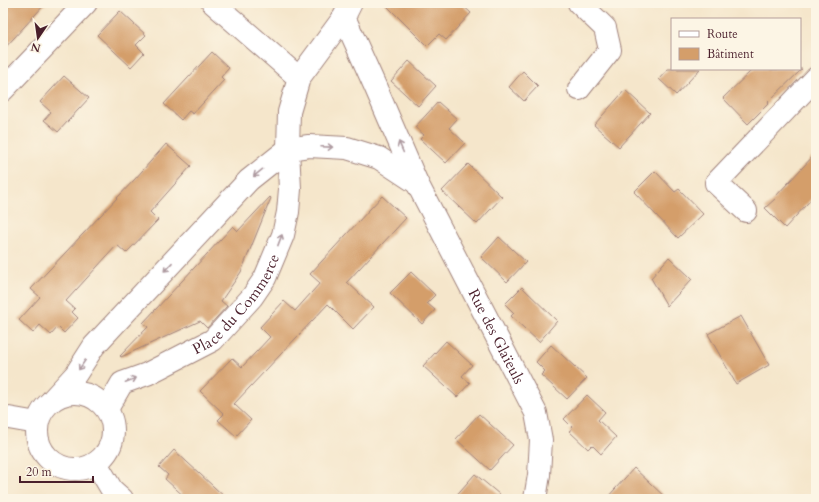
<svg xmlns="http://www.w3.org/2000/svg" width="819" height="502" viewBox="0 0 819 502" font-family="Cardo,serif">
<rect width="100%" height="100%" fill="#fcf5e5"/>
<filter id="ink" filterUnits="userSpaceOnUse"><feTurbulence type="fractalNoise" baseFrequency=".025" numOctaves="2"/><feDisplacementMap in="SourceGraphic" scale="8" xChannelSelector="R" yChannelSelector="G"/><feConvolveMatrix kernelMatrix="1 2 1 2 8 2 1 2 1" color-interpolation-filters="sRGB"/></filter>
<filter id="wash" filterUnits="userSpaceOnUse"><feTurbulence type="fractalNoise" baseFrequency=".012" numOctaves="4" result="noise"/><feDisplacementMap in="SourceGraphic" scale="16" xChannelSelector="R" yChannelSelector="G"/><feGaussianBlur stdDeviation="0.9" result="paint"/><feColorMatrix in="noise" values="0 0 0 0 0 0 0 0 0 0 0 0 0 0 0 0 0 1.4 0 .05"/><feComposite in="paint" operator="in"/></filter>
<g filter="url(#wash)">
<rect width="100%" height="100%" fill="#f5e6cb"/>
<g id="blocks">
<g fill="#d49e6a">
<path d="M3,3H46L3,50Z"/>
<path d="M384,3H460L471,13L446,40L439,34L427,46Z"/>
<path d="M120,11L146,35L136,45L144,53L131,67L97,35Z"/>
<path d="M212,52L229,68L221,77L224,80L193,114L189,111L181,120L164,104Z"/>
<path d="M409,61L436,86L418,106L391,81Z"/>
<path d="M668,69H700L676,95L659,79Z"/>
<path d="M753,69H802L768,102L769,103L748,124L723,98Z"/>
<path d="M523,71L538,86L524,101L509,87Z"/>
<path d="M64,76L89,98L58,132L44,120L51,112L40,102Z"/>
<path d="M625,90L650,113L619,147L594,125Z"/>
<path d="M438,102L457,119L449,128L465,143L446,163L420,139L424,135L415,127Z"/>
<path d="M166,144L191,166L150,212L158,220L126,253L117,245L66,301L75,309L72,312L78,318L64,333L58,327L51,335L40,325L33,333L19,320L40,297L31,289L135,179Z"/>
<path d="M816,153V194L785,228L765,208L776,198L775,197Z"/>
<path d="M468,164L502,197L477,224L442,191Z"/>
<path d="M655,171L675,192L679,189L703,214L678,238L634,192Z"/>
<path d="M382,196L406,218L347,282L374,307L353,329L328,304L234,404L251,420L236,436L218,420L224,414L200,391L232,358L242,367L270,337L260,327L284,301L295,311L320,283L310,274Z"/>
<path d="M270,197L271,198L241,272L221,301L227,306L207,328L200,321L121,357L120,356L148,327L143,323L233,226L238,231Z"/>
<path d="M499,237L526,262L507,282L481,257Z"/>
<path d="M669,257L692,279L667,306L651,278Z"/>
<path d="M411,272L435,295L427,303L435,310L422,324L390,293Z"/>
<path d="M522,287L557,321L539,342L511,316L514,313L505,304Z"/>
<path d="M741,316L769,365L736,384L708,334Z"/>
<path d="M446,341L472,365L462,376L470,383L457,397L423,366Z"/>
<path d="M551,345L587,378L567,399L541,375L545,371L536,362Z"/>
<path d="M587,395L605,412L598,420L616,437L601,454L592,445L588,449L569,431L573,428L564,419Z"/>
<path d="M479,414L513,445L490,470L456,439Z"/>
<path d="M174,450L200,474L227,499H187L165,479L168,475L159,467Z"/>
<path d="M634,468L667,499H606Z"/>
<path d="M475,474L505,499H453Z"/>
</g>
</g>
</g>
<g filter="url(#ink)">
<use href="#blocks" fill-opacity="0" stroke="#a0827b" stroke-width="1"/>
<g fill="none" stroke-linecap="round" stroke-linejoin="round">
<g stroke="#a0827b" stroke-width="24">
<g id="minor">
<path d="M213,3L299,78"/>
<path d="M579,3L605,28L610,50L579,89"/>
<path id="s1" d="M344,17L375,86L417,183L536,413L541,440L539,475L535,499"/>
<path d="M3,90L86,3"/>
<path d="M288,149L309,146L347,148L379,158L417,183"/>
<path d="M746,211L716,183L816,78"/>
<circle cx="75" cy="431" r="38"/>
<path d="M53,399L76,374L94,346L249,180L288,149"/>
<path id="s2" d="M107,409L122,383L147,374L213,340L252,297L265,278L283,235L288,212L290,189L288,149L289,112L299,78L344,17L351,3"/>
<path d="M3,417L37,423"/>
<path d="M96,463L112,490L122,499"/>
</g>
</g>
<use href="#minor" stroke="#fff" stroke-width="22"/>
</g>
<defs><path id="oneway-shaft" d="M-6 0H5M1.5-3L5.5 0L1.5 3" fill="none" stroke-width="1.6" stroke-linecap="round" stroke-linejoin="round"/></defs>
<g stroke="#ae9aa0">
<use href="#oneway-shaft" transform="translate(327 147) rotate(2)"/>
<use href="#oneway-shaft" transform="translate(401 147) rotate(-113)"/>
<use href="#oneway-shaft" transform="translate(258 173) rotate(141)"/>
<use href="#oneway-shaft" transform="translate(280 240) rotate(-69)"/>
<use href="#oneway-shaft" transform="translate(168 267) rotate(133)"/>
<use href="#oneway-shaft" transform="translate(82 365) rotate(124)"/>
<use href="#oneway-shaft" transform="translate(131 380) rotate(-21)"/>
</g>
</g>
<g text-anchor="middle" stroke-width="3" stroke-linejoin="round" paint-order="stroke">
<g font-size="15" fill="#4a1f2b" stroke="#fcf5e5">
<text dy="5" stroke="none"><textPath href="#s2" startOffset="173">Place du Commerce</textPath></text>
<text dy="5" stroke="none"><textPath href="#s1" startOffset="354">Rue des Glaïeuls</textPath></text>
</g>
</g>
<rect width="819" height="502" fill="none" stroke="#fcf5e5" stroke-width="16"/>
<rect x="671" y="18" width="130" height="52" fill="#fcf5e5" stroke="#b59f9b"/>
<rect x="679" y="31" width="20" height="6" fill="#ffffff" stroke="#b59f9b"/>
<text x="707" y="38" font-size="12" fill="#4a1f2b">Route</text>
<rect x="679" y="48" width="20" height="12" fill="#d49e6a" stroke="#b59f9b"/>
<text x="707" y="58" font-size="12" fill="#4a1f2b">Bâtiment</text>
<g transform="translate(38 38) rotate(193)" stroke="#fcf5e5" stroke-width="3" paint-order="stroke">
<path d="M0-3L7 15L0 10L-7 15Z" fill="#4a1f2b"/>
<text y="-6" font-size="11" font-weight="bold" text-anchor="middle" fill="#4a1f2b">N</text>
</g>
<path d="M20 476v6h73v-6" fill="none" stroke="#4a1f2b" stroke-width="2"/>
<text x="26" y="476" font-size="12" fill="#4a1f2b" stroke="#fcf5e5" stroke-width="3" paint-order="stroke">20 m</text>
</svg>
